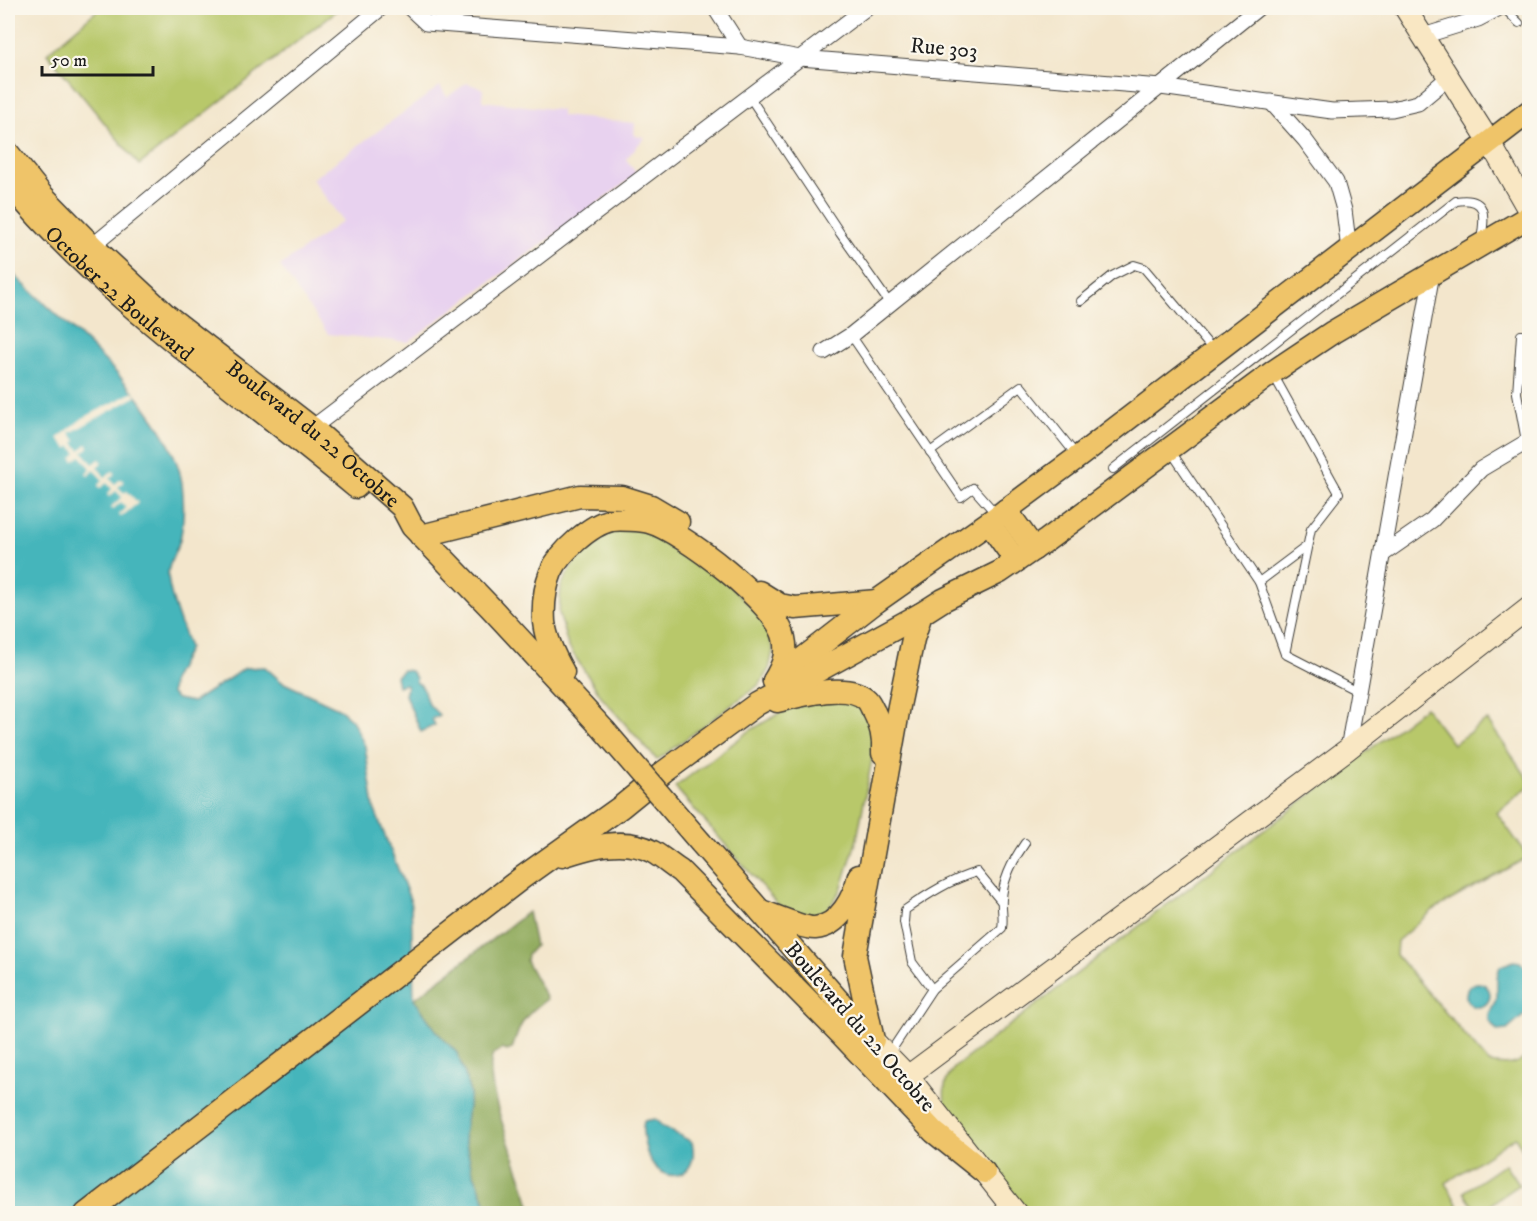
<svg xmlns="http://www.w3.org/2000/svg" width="1537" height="1221" viewBox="0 0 1537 1221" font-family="'IM FELL DW Pica',serif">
<rect width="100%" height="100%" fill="#fbf7ec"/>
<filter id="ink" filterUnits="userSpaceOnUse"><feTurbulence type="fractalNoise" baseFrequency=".0167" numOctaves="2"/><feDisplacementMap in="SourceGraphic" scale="12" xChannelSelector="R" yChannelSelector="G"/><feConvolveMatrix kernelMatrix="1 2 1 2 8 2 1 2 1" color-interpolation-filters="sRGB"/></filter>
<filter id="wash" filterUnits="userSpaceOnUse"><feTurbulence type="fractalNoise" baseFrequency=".008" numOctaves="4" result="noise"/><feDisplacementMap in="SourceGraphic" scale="24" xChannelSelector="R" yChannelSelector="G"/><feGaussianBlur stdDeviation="1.35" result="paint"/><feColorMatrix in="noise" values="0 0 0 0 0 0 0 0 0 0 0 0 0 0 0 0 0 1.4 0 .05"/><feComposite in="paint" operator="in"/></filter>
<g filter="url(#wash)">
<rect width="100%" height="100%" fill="#f3e6cc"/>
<path fill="#e8d2ef" d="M467,83L483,89L482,101L561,110V116L635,123L634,136L645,137L626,159L637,174L408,342L328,334L280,266L343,221L312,179L440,86L447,97Z"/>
<g fill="#b8c86b" stroke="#6a7244" stroke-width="1.5">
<path d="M100,8H340L139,165L47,53Z"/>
<path d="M649,529L716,572L764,619L773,651L769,669L760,684L657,760L603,699L568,646L559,613L561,586L579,553L612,530Z"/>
<path d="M846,699L864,707L875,743L857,839L841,890L827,911L812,918L786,914L675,787L749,731L790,707Z"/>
<path d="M1425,707L1453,744L1487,720L1529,780V786L1497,813L1528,857L1433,910L1397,941L1396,955L1489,1063C1506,1066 1516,1066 1529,1055V1159L1515,1137L1446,1183L1462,1213H1028L945,1104C943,1088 945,1079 955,1067Z"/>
<path d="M1505,1164L1519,1185L1478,1213L1464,1192Z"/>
</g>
<path fill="#92ac5f" stroke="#57643e" stroke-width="1.5" d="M528,912L535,946L527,955L526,961L547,999C524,1016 521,1021 512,1049L507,1051L502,1049L493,1054C480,1085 525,1177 532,1213H490L472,1169L464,1135L470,1093L464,1072L457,1053L437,1032L414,999Z"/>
<g fill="#45b5bb" stroke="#30686c" stroke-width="1.5">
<path d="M8,269C62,323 181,413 183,494C184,508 183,526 180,540C177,550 168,563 168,574C169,596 182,626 189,648L172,681L171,694L177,699L193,702L245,668L265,667L282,682L338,708L352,720L365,746L374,808L411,902L414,999L437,1032L457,1053L464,1072L470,1093L464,1135L472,1169L490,1213H8Z"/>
<path d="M403,670L411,671L416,678V682C427,687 423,695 428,703C431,708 436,711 439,715L432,719L435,725L421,732L405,695L407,687L405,684L398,686L396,676Z"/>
<path d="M1514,961L1520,962L1529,971V1011L1507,1030L1497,1031L1489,1021V1014L1497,997V977L1500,966Z"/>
<circle cx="1478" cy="995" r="12"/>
<path d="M655,1119L663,1127L692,1142C702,1182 654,1190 645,1145C643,1137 642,1130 644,1121Z"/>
</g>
<path fill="#f3e6cc" d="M134,392L137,396L70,433L76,441L74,443L80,450L87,444L89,447L83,452L93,464L100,459L102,462L97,467L105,477L113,471L115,473L110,479L115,484L121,479L124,482L118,487L124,493L127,491L138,503L121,517L119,515L126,507L121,502L113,509L111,507L122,497L116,491L109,497L107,494L112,489L107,483L100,488L98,485L103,480L94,470L88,476L86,473L91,468L81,456L74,461L72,458L77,453L71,446L68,449L58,438L83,418Z"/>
</g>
<g filter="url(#ink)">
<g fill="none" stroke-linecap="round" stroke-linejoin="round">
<g stroke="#3c3a36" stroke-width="10">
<g id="lane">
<path d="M1504,8L1519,23"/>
<path d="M749,96L840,233L890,304"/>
<path d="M1081,301L1112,276L1134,265L1144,268L1214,351"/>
<path d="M851,335L961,497L973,488L997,515"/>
<path d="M1521,335L1517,393L1526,441"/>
<path d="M1273,374L1339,493L1311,529L1285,654"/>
<path d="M1170,450L1259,582L1285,654L1359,692"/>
<path d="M930,452L1021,386L1077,456"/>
<path d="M1113,469L1456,201C1488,196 1485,216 1481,240"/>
<path d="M1259,582L1307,546"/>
<path d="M932,989L912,962L904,922L905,910C928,894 950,880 977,872L1001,901"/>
<path d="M889,1054L932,989L1002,928C1004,918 1001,909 1002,899C1003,878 1013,860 1025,843"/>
</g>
</g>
<g stroke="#3c3a36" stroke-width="17">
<g id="street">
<path d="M410,8L426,23L740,47L800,58L1161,87L1332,111L1392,109L1418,103L1449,77"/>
<path d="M715,8L740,47"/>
<path d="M1423,36L1478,19L1499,8"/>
<path d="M1271,102L1305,140L1336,182L1344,210L1349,250"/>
<path d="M85,252L381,8"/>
<path d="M824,352L851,335L1258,8"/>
<path d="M312,428L866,8"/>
<path d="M1383,554L1432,520L1481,469L1530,440"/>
<path d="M1348,749L1432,273"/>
</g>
</g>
<g stroke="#3c3a36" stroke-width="23">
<g id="secondary">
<path d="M1405,8L1489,141L1530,213"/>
<path d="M873,1040L908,1076L1017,1214"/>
<path d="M908,1076L1348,749L1530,607"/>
</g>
</g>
<g stroke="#3c3a36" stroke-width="25">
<g id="primary">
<path id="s1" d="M8,153L41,194L92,246L166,315L312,428L402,507L412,526L491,608L604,730"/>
<path id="s2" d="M8,182C103,299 240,390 356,487"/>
<path d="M1006,510L1034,549"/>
<path d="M989,523L1016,561"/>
<path d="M421,536L580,496L622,497L651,506L678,522"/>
<path d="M759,592L780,605L795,608L877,601"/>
<path d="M563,672C554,656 546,640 544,622C543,606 545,587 551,572C559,553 591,524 612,520C619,519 642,520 649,522C682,531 777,604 784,638C788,656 782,667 774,681"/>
<path d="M774,681L877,601L998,516L1078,457L1530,111"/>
<path d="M777,701C799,696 849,681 867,700C870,703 872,709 874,712C881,726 884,737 883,753"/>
<path d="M701,843L872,1039"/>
<path d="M562,856C590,847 625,836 653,852C663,858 671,865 680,871L841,1034L934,1132L984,1172"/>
<path d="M761,911C773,915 805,929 815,928C840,926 854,897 859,876"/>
<path d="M873,1040L855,956L899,706L913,639L921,614"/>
<path d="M86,1214L523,877L621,807L664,772L757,704L921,614L943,600L1000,572L1047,540L1273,372L1333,332L1530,216"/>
</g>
</g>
<use href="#lane" stroke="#fff" stroke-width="8"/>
<use href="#street" stroke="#fff" stroke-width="15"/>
<use href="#secondary" stroke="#f9e7c3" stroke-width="21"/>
<use href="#primary" stroke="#efc469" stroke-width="22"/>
<g stroke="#3c3a36" stroke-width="25" stroke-linecap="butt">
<path id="primary-bridge" d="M604,730L701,843"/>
</g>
<use href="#primary-bridge" stroke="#efc469" stroke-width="22"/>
</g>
</g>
<g text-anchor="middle" stroke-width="4.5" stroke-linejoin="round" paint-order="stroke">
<g font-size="22" fill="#1c1c1c" stroke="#fbf7ec">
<text transform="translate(944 47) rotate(5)" y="8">Rue 303</text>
<text dy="8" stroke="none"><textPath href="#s2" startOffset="158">October 22 Boulevard</textPath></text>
<text dy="8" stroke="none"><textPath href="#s1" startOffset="416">Boulevard du 22 Octobre</textPath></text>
<text transform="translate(861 1026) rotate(49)" y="8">Boulevard du 22 Octobre</text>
</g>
</g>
<rect width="1537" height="1221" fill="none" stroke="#fbf7ec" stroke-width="30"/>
<path d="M42 66v9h111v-9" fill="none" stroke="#1c1c1c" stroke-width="3"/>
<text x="51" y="66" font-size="18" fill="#1c1c1c" stroke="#fbf7ec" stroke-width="4.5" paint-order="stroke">50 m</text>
</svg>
